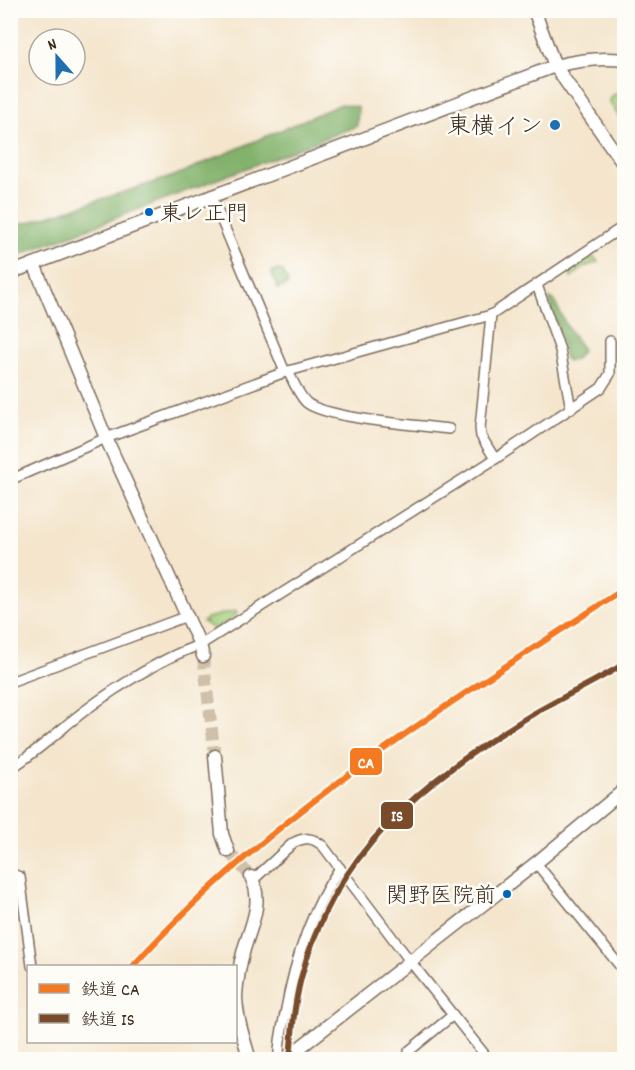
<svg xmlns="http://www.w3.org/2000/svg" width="635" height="1070" viewBox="0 0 635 1070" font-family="Dekko,'Klee One',sans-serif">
<rect width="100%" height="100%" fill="#fdfcf7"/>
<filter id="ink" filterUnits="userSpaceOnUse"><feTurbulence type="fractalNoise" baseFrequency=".0167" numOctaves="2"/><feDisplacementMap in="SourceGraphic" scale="12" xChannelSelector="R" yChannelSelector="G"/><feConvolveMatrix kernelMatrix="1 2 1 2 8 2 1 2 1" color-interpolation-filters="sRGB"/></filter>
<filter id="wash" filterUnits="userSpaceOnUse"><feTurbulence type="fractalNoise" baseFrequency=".008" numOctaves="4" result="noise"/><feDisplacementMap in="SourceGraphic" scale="24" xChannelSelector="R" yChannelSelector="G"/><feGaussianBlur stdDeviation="1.35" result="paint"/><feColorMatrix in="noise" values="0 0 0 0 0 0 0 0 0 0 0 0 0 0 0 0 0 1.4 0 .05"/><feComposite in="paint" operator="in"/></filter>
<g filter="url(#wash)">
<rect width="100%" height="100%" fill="#f4e5cc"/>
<g fill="#a4d07d" stroke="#707d4e" stroke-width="1.5">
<path d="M614,94L624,96V125L610,103V99Z"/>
<path d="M594,257L598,262L584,267L571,278L570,271L586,260Z"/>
<path d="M235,611L237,613C231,621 224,622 218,628H212L203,622L207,618Z"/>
</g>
<g fill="#83b26c" stroke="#5f6e45" stroke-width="1.5">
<path d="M341,104L358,107L357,126L11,258V225L30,222L174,176Z"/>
<path d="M279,270L283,271L288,282L287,285L278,289L272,274V271Z"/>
<path d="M550,298L554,300L566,325L581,347L582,351L575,360L568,361L565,358L557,324L551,310Z"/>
</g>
</g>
<g filter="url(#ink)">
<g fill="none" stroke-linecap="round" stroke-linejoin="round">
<g stroke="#cfc0a9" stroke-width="12" stroke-dasharray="12 6" stroke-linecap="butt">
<path d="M203,656L215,756"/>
<path d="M228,851L251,877"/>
</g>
<g stroke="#7c6b5b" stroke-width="12">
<g id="minor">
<path d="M211,195L285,372"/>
<path d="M537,285L560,350L571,409"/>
<path d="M491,315L480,428L481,436L495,459"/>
<path d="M288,371C293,381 299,396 307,403C328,419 419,425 449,429"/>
<path d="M10,480L106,438L285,372L491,315L624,226"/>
<path d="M10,682L187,616"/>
<path d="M10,769C33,754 49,740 69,723C102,696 160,658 200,645L495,459L601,388L610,374V341"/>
<path d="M536,863L624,971"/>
<path d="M10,873L20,877L32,966"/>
<path d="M253,880L293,843C306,836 313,838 323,846L410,961L489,1060"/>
<path d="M409,1051L453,1015"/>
<path d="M279,1060C278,1044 282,1029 285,1014C294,963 310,911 340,868"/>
</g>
</g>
<g stroke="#7c6b5b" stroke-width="15">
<g id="tertiary">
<path d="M534,10L555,66L624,165"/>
<path d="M34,264L106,438L200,645L203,656"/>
<path d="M10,273L555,66C579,60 600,57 624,60"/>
<path d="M215,756L222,834L228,851"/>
<path d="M250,1060C244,1040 236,1016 236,995C237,980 240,964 244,949C251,926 264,901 251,877"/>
<path d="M284,1060L536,863L624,790"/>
</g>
</g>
<use href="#minor" stroke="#fff" stroke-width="9"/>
<use href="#tertiary" stroke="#fff" stroke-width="12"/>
<g stroke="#fdfcf7" stroke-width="10">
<path id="rail-1" d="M133,966C273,811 450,703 624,589"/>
</g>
<g stroke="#fdfcf7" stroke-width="10">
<path id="rail-2" d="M290,1060C292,1032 294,1005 301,978C334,852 422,782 528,717C560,698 593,683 624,664"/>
</g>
<use href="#rail-1" stroke="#f47921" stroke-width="6"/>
<use href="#rail-2" stroke="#7a4b2a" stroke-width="6"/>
</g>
</g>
<circle fill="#1f6fb2" stroke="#fdfcf7" stroke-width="2" cx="555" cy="125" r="6"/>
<g fill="#0065bd" stroke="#fdfcf7" stroke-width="2">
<circle cx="149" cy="212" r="5"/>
<circle cx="507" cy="894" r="5"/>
</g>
<g text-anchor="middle" stroke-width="5" stroke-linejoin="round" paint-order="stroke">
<g font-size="22" fill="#3b2a1e" stroke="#fdfcf7" text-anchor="start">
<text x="160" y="220">東レ正門</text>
<text x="496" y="902" text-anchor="end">関野医院前</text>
</g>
<g font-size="24" fill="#3b2a1e" stroke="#fdfcf7" text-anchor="end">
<text x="543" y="133">東横イン</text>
</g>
</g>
<g stroke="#fdfcf7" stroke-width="2">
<rect x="349" y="747" width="34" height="29" rx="6" fill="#f47921"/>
<rect x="380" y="801" width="34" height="29" rx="6" fill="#7a4b2a"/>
</g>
<g font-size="16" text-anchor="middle" font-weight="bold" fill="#fff">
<text x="366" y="768">CA</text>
<text x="397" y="821">IS</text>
</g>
<rect width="635" height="1070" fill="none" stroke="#fdfcf7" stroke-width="36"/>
<rect x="27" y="965" width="210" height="78" fill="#fdfcf7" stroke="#afa8a0" stroke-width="1.5"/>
<rect x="39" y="984" width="30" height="9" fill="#f47921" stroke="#afa8a0" stroke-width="1.5"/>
<text x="81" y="995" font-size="18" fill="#3b2a1e">鉄道 CA</text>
<rect x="39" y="1014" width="30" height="9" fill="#7a4b2a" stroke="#afa8a0" stroke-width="1.5"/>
<text x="81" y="1025" font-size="18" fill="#3b2a1e">鉄道 IS</text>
<g transform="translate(57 57) rotate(339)"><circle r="28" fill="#fdfcf7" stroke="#afa8a0" stroke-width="1.5"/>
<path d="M0-4.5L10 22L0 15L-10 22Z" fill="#1f6fb2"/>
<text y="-9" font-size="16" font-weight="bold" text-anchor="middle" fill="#3b2a1e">N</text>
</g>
</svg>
